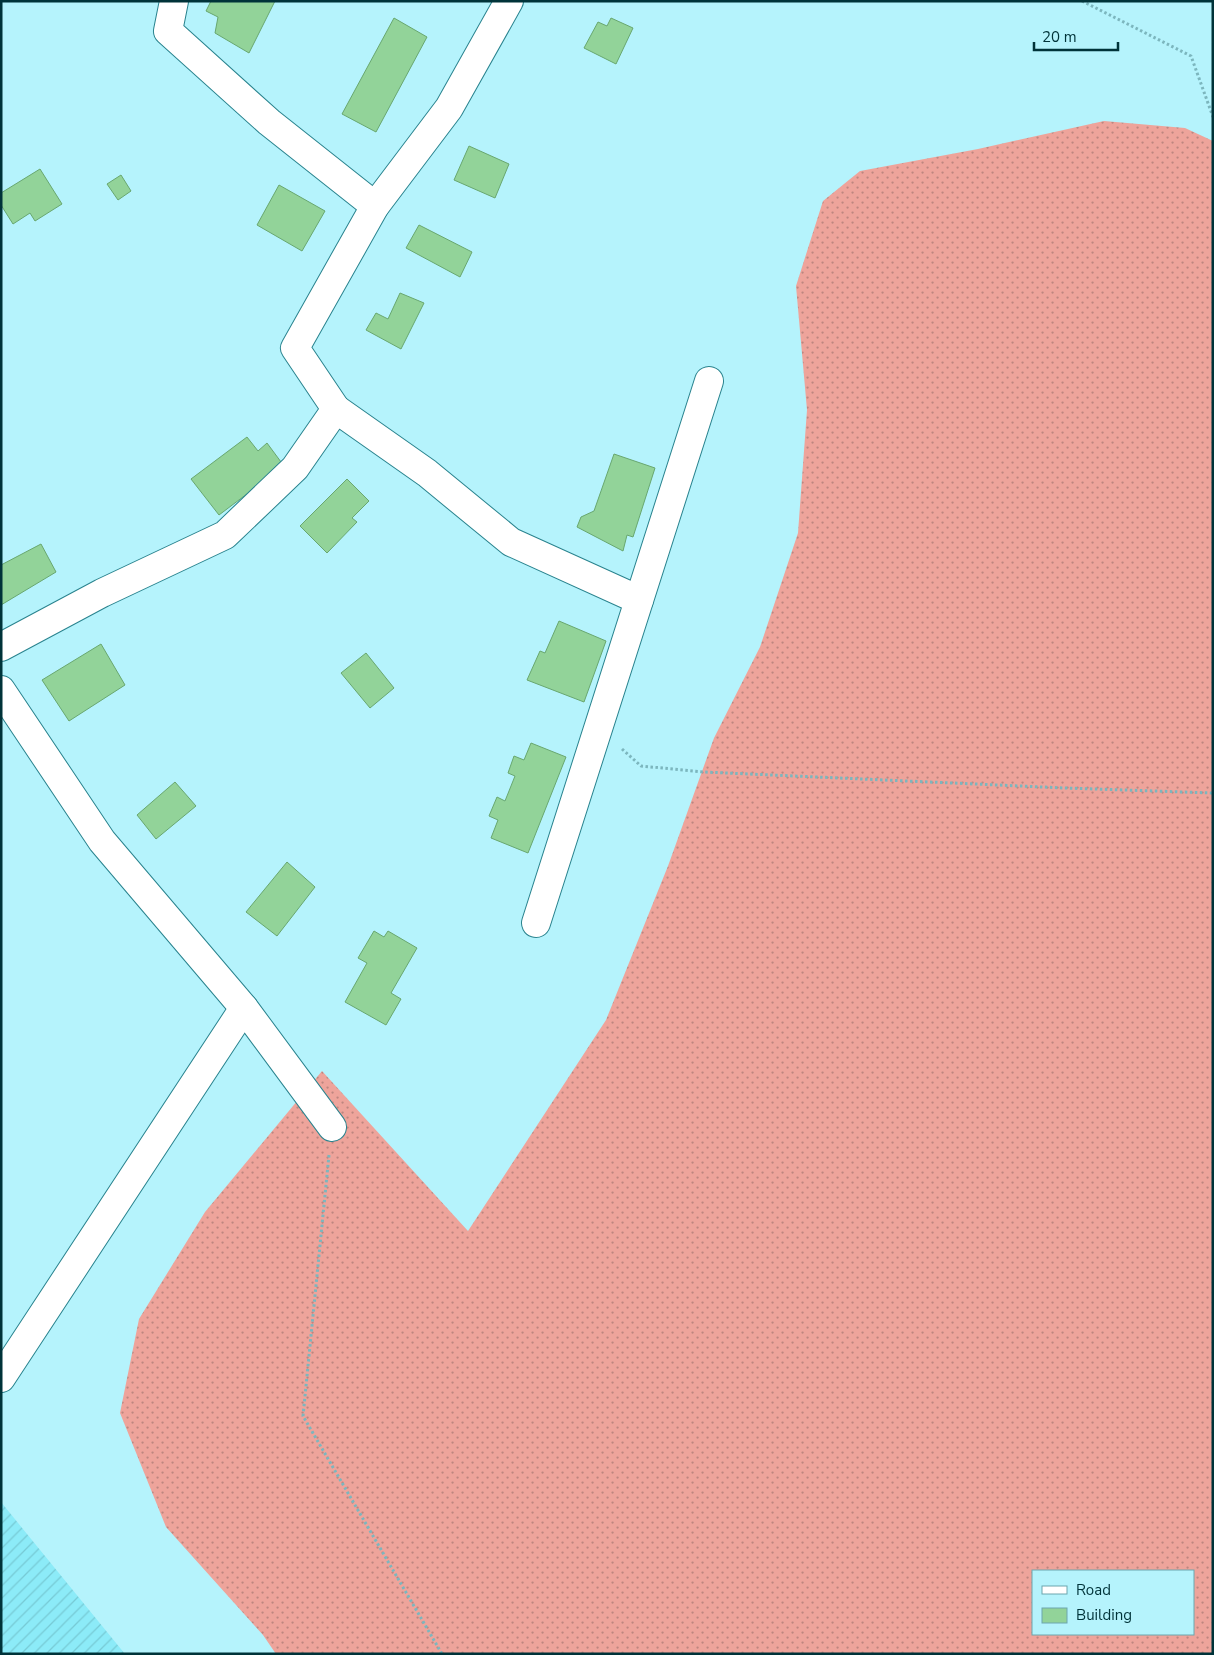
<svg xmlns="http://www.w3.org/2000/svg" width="1214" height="1655" viewBox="0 0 1214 1655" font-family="'Nunito Sans',sans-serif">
<defs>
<pattern id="industrial-furrows" width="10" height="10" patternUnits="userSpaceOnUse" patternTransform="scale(1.25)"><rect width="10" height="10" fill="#8cebf8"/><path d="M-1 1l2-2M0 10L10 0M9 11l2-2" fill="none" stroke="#77cad5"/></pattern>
<pattern id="grass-dots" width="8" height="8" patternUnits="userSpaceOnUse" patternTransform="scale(1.25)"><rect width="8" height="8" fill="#eea49b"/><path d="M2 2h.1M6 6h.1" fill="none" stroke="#be867f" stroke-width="1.8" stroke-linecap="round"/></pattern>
</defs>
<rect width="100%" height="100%" fill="#b5f3fc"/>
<path fill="url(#industrial-furrows)" d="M1,1502L27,1534L125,1654H1Z"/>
<path fill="url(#grass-dots)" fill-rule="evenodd" d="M1104,121L1185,128L1213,141V1654H276L263,1635L166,1527L120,1413L139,1319L205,1212L322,1071L468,1231L606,1020L668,866L714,738L760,647L798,533L807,410L796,286L823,201L860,171L978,149ZM1033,1571H1193V1634H1033Z"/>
<g fill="#92d399" stroke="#68a76f">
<path d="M211,1H275L249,53L215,33L218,17L206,11Z"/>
<path d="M394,18L427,37L376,132L342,114Z"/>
<path d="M611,18L633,28L616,64L584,48L598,22L607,26Z"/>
<path d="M469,146L509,164L495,198L454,180Z"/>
<path d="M40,169L62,204L35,221L30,213L13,224L1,205V193Z"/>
<path d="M121,175L131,191L118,200L107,184Z"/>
<path d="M279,185L325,211L302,251L257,225Z"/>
<path d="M419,225L472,252L460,277L406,248Z"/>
<path d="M400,293L424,303L401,349L366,330L376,313L388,319Z"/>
<path d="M247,437L258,451L267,443L284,466L219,515L191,479Z"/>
<path d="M614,454L655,468L633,537L627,535L623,551L577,527L581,517L594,511Z"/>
<path d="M347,479L369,501L352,518L357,522L327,553L300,526Z"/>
<path d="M41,544L56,572L1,605V565Z"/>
<path d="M559,621L606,641L584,702L527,680L540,651L545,653Z"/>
<path d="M101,644L125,685L69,721L42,680Z"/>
<path d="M366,653L394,688L370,708L341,673Z"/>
<path d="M531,743L566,757L528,853L491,838L498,820L489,816L497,797L505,801L515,776L508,773L514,756L524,760Z"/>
<path d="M175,782L196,806L156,839L137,815Z"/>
<path d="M287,862L315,887L277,936L246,912Z"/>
<path d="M374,931L384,937L388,931L417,948L391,993L401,999L386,1025L345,1002L367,963L358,958Z"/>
</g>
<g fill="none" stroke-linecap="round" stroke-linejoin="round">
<g stroke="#29838e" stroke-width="30">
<g id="minor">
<path d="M174,1L168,31L269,122L375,206"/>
<path d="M336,409L427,473L511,542L639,600"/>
<path d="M1,647L102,593L225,535L295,468L336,409L295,348L375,206L449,108L509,1"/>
<path d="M1,690L102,841L244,1008L332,1127"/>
<path d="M536,923L709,381"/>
<path d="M1,1378L244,1008"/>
</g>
</g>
<g stroke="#7cb6be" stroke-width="3" stroke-dasharray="2.5 2.5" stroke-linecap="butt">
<path d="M1082,1L1191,56L1213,117"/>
<path d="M622,749L641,766L704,772L1065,788L1213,793"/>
<path d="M329,1155L303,1416L442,1654"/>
</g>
<use href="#minor" stroke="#fff" stroke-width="28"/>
</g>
<rect width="1214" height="1655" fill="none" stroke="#003339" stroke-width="5"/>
<rect x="1032" y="1570" width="162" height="65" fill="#b5f3fc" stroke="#6da6ae"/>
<rect x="1042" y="1586" width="25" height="8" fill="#ffffff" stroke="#6da6ae"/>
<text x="1076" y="1595" font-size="15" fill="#003339">Road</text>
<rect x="1042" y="1608" width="25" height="15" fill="#92d399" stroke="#6da6ae"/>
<text x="1076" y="1620" font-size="15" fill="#003339">Building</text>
<path d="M1034 42v8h84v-8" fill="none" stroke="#003339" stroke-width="2.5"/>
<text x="1042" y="42" font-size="15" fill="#003339" stroke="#b5f3fc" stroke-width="4" paint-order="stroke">20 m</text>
</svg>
